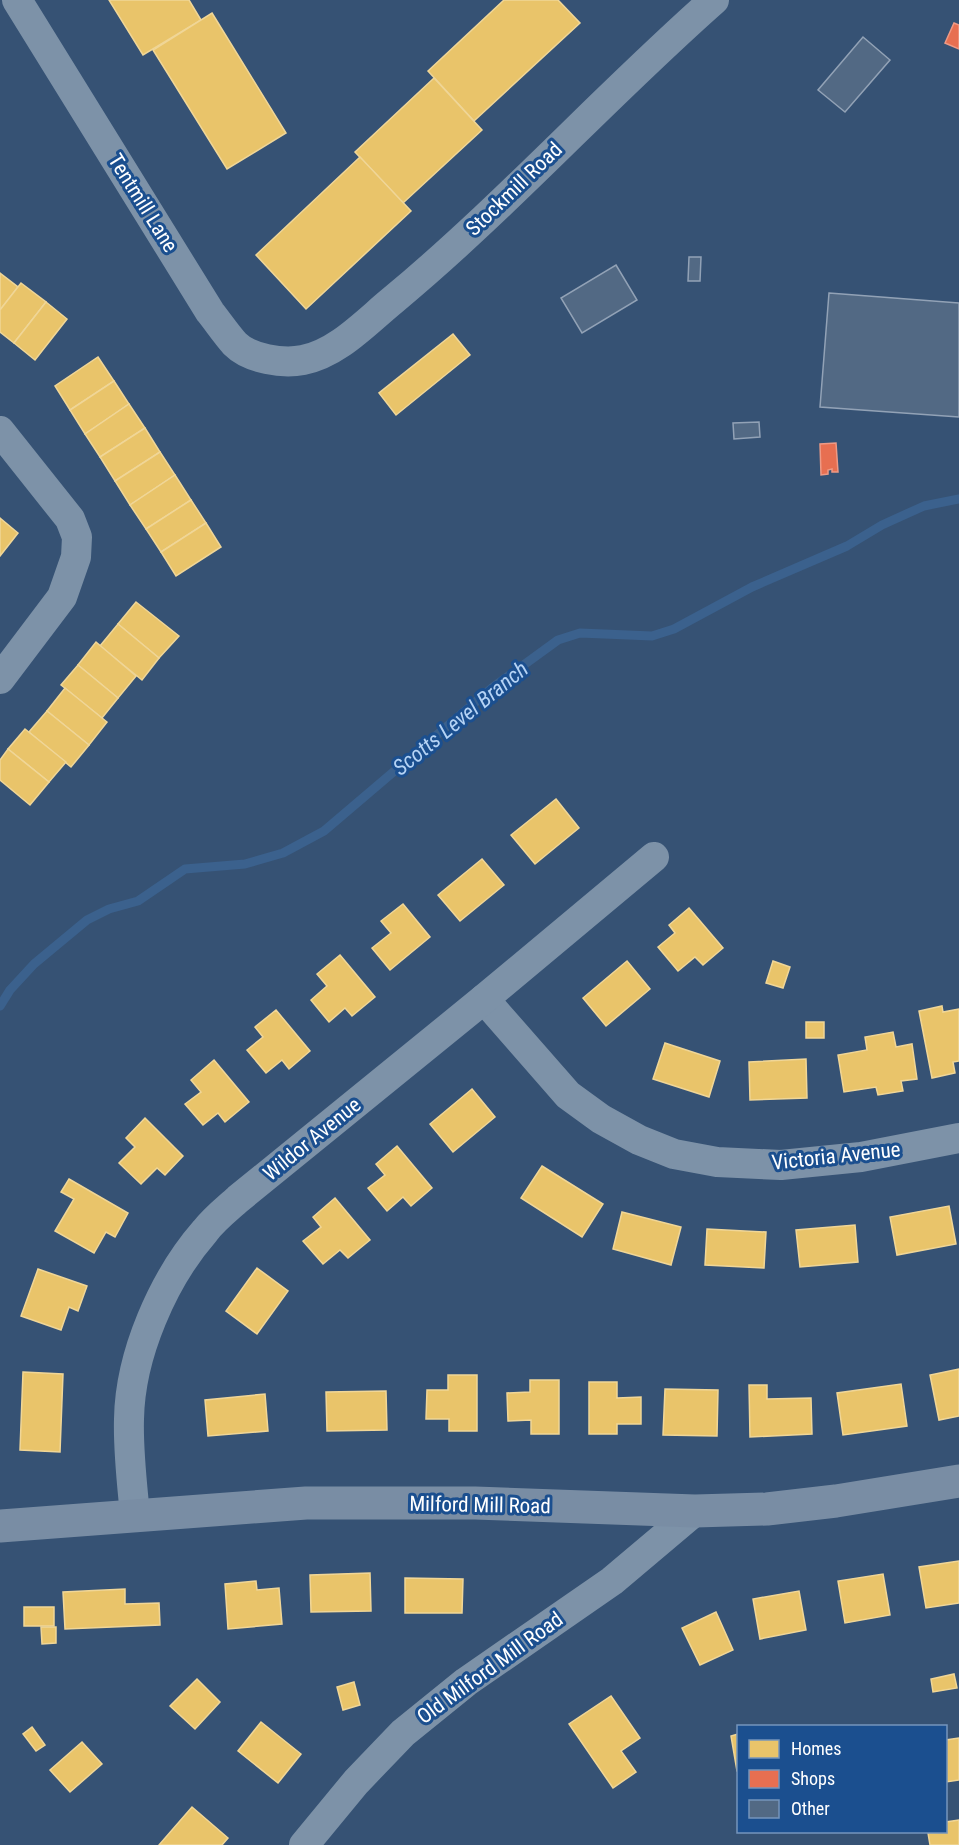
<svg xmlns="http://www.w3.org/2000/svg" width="959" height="1845" viewBox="0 0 959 1845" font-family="'Roboto Condensed',sans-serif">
<rect width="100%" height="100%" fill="#365274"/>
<g fill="#e9c46a" stroke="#f0d697" stroke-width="1.5">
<path d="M109,0H189L201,20L143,55Z"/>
<path d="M504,0H558L580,23L474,121L428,71Z"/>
<path d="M212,13L286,133L227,169L153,50Z"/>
<path d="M434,78L482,130L403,203L355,152Z"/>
<path d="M360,157L411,211L306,309L256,255Z"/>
<path d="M0,273L18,287L0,310Z"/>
<path d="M21,283L46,302L14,343L0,332V310Z"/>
<path d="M46,302L67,319L35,360L14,343Z"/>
<path d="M453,334L470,355L396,415L379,393Z"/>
<path d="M98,357L114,381L70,410L55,386Z"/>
<path d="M114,381L129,404L85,434L70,410Z"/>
<path d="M129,404L145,428L100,457L85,434Z"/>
<path d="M145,428L160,452L115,481L100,457Z"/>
<path d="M160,452L175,475L130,505L115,481Z"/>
<path d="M175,475L191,500L146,529L130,505Z"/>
<path d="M191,500L206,523L161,552L146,529Z"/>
<path d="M0,518L18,533L0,556Z"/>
<path d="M206,523L221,547L176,576L161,552Z"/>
<path d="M136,602L179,636L159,658L118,624Z"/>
<path d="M118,624L159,658L142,680L100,646Z"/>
<path d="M96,642L136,676L118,698L78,665Z"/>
<path d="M78,665L118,698L102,718L61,685Z"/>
<path d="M65,688L107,722L89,745L47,711Z"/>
<path d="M47,711L89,745L71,767L29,732Z"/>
<path d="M25,729L66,762L49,782L8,749Z"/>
<path d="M8,749L49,782L30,805L0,780V760Z"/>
<path d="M556,799L579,828L535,864L511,835Z"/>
<path d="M482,859L504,885L460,921L438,895Z"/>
<path d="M403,904L430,937L390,970L372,948L391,933L381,921Z"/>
<path d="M689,908L723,948L703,965L695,957L678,971L658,947L675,933L669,925Z"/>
<path d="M340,955L375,997L352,1016L345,1008L329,1022L311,1000L327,986L317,974Z"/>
<path d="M627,961L650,989L606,1026L583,998Z"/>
<path d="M773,961L790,967L783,988L766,983Z"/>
<path d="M942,1006L943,1012L959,1009V1061L953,1062L955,1073L932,1078L919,1011Z"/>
<path d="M276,1010L310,1051L289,1069L282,1060L266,1073L247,1050L263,1037L255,1027Z"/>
<rect x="806" y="1022" width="18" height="16"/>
<path d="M893,1032L896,1047L912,1044L917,1079L901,1081L903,1091L878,1095L876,1087L844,1092L838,1055L867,1050L865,1037Z"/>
<path d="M665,1043L720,1061L709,1097L653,1079Z"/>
<path d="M806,1059L807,1098L750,1100L749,1062Z"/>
<path d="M214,1060L249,1102L225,1122L218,1113L203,1125L185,1104L201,1092L191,1080Z"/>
<path d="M472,1089L495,1117L453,1152L430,1124Z"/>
<path d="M145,1118L183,1156L165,1175L157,1168L141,1184L119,1163L135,1147L126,1138Z"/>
<path d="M397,1146L432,1188L411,1206L403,1197L387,1211L368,1188L385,1175L376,1164Z"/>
<path d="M542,1166L603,1204L582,1237L521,1198Z"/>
<path d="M69,1179L128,1213L115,1237L106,1232L94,1253L55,1231L74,1199L61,1192Z"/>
<path d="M335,1198L370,1240L348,1258L340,1250L323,1264L303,1241L321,1227L313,1217Z"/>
<path d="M949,1206L956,1244L897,1255L890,1217Z"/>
<path d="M622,1212L681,1227L671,1265L613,1249Z"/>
<path d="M855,1225L858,1262L800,1267L796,1230Z"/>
<path d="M707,1229L766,1232L764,1268L705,1265Z"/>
<path d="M257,1268L288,1291L257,1334L226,1311Z"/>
<path d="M38,1269L87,1286L78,1311L69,1307L61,1330L21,1316Z"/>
<path d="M959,1369V1416L939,1420L930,1375Z"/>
<path d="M23,1372L63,1374L60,1452L20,1450Z"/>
<path d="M448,1375H477V1431H449V1419H426L427,1390H448Z"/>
<path d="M530,1380H559V1434H531V1420L508,1421L507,1393L530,1392Z"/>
<path d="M589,1382H617V1398L641,1397V1424H617V1434H589Z"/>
<path d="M901,1384L907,1426L843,1435L837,1393Z"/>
<path d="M749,1385H767V1399L811,1398L812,1434L750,1437Z"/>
<path d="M665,1389L718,1390L717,1436L663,1435Z"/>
<path d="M386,1391L387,1430L327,1431L326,1392Z"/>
<path d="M265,1394L268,1431L208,1436L205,1400Z"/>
<path d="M959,1561V1603L926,1608L919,1567Z"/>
<path d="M370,1573L371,1611L311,1612L310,1575Z"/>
<path d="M883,1574L890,1615L845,1623L838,1581Z"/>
<path d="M405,1578L463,1579L462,1613H405Z"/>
<path d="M256,1581L257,1590L279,1588L282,1624L228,1629L225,1584Z"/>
<path d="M125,1589V1604L159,1603L160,1625L65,1629L63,1592Z"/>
<path d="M799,1591L806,1630L760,1639L753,1599Z"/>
<rect x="24" y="1607" width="30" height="19"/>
<path d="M716,1612L733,1650L700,1665L682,1628Z"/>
<path d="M41,1627H56V1643L42,1644Z"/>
<path d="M954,1674L957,1688L933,1692L931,1679Z"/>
<path d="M197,1679L220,1702L195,1729L170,1706Z"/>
<path d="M354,1682L360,1705L343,1710L337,1687Z"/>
<path d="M611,1696L640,1738L621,1751L636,1772L613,1788L569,1724Z"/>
<path d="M261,1722L301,1754L278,1783L238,1751Z"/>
<path d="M32,1727L45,1745L36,1751L23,1734Z"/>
<path d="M738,1734V1771H737L731,1736Z"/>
<path d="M959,1738V1780L946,1782V1740Z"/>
<path d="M82,1742L102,1764L70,1792L50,1770Z"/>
<path d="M192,1807L228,1838L222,1845H159Z"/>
<path d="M959,1820V1845H930L928,1833L946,1832V1822Z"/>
</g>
<g fill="#e76f51" stroke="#ee9a85" stroke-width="1.5">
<path d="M954,23L959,25V49L945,43Z"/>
<path d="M836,443L838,472H832V469L828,470V474L821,475L820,444Z"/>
</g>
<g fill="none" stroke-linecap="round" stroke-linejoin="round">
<path stroke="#3b618d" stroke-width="9" d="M0,1006L10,990L34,964L87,920L109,909L138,901L185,869L245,864L283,853L324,831L492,688L558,640L580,633L652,636L674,629L752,587L847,546L882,525L924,506L959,499"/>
</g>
<g fill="#526984" stroke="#92a2b6" stroke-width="1.5">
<path d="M863,37L890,60L845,112L818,90Z"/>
<path d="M689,257H701L700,281H688Z"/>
<path d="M616,265L637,300L582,333L561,298Z"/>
<path d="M829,293L959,303V417L820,407Z"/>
<path d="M759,422L760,437L734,439L733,423Z"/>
</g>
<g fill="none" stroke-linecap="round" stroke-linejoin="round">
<g stroke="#7d92a8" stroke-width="30">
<path d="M17,0L210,312C218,322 226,334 235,344C250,359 283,364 303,360C338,353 366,322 393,300C505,207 604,97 714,0"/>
<path d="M0,431L70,519L77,537L76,557L62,597L0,679"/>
<path d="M484,999L568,1095L601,1119L639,1140L674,1154L717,1162L781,1165L861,1157L959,1138"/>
<path d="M135,1515C132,1483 128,1451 129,1419C130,1355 163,1279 205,1231C214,1219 227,1209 238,1199L484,999L654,857"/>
<path d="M304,1845L356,1782L403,1733L466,1682L612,1581L695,1511"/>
</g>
<path stroke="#798da4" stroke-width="33" d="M0,1526L306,1503H475L695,1511L767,1509L836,1501L959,1481"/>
</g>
<g text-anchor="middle" stroke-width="6" stroke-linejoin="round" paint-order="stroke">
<g font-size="21" fill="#fff" stroke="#1b4f8f">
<text transform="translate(514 189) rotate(-44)" y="7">Stockmill Road</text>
<text transform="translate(143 203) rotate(58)" y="7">Tentmill Lane</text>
<text transform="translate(312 1139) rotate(-39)" y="7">Wildor Avenue</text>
<text transform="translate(836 1156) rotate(-6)" y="7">Victoria Avenue</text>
<text transform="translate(480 1505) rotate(1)" y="7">Milford Mill Road</text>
<text transform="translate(490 1668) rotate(-36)" y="7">Old Milford Mill Road</text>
</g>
<g font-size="22" font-style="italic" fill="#b5d3f5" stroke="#1b4f8f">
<text transform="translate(460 718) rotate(-39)" y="8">Scotts Level Branch</text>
</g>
</g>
<rect x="737" y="1725" width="210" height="108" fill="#1b4f8f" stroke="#7695bc" stroke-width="1.5"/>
<rect x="749" y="1740" width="30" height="18" fill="#e9c46a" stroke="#7695bc" stroke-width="1.5"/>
<text x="791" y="1755" font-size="18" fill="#ffffff">Homes</text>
<rect x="749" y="1770" width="30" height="18" fill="#e76f51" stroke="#7695bc" stroke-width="1.5"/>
<text x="791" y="1785" font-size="18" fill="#ffffff">Shops</text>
<rect x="749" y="1800" width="30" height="18" fill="#526984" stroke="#7695bc" stroke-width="1.5"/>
<text x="791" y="1815" font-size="18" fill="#ffffff">Other</text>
</svg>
